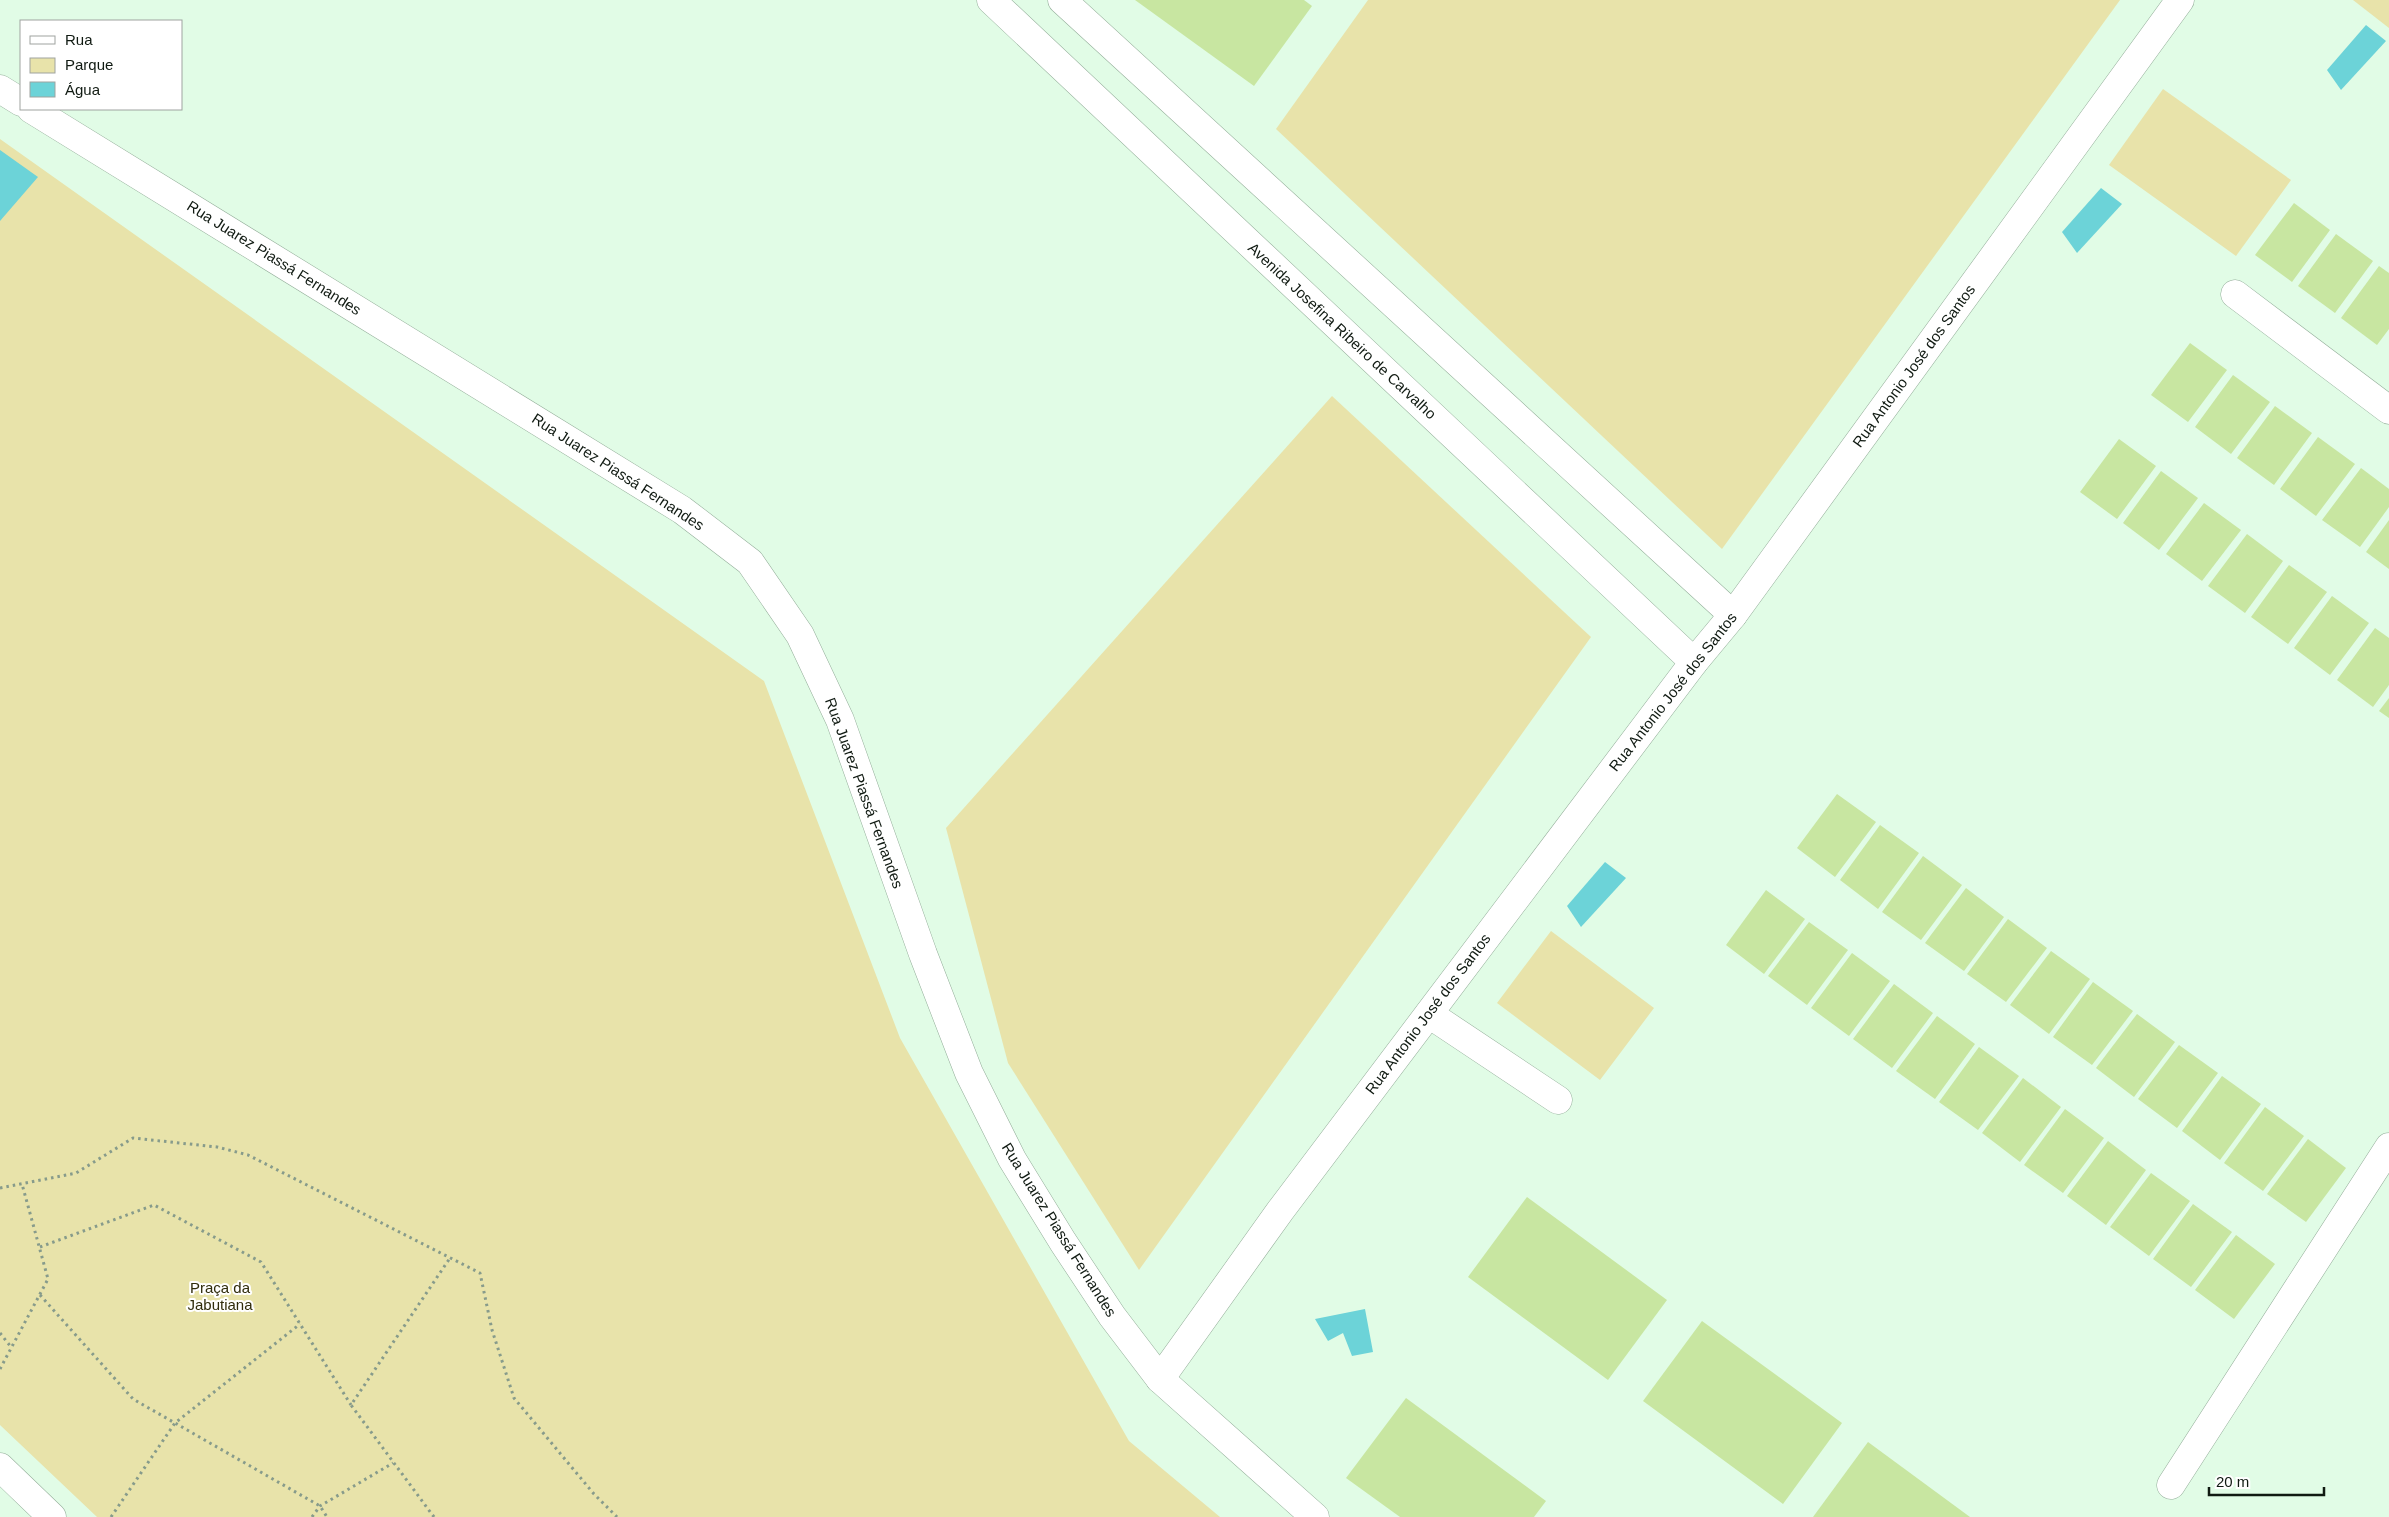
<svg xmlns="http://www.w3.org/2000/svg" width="2389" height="1517" viewBox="0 0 2389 1517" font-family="Arial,sans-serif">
<rect width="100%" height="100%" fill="#e1fce6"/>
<g fill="#e8e3aa">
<path d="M1368,0H2120L1722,549L1276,129Z"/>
<path d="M2353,0H2389V28Z"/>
<path d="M2163,89L2291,180L2236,256L2109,165Z"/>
<path d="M0,139L764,681L900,1038L1129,1441L1220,1517H97L0,1425Z"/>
<path d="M1332,396L1591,637L1139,1270L1008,1063L946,828Z"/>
<path d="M1551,931L1654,1008L1600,1080L1497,1003Z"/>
</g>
<g fill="#6cd3d8">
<path d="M2366,25L2386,41L2341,90L2327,70Z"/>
<path d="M0,150L38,177L0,221Z"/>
<path d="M2101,188L2122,204L2077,253L2062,232Z"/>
<path d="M1605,862L1626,878L1581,927L1567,906Z"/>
<path d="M1365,1309L1373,1352L1352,1356L1343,1333L1328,1341L1315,1319Z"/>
</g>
<g fill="#c8e6a1">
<path d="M1135,0H1304L1312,6L1254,86Z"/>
<path d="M2294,203L2330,230L2292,282L2255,255Z"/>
<path d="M2336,234L2373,261L2335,313L2298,286Z"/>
<path d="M2379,266L2389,273V329L2377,345L2341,318Z"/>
<path d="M2190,343L2227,370L2188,422L2151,395Z"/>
<path d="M2233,375L2270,402L2231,454L2195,427Z"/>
<path d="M2275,406L2312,433L2274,485L2237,458Z"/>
<path d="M2318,437L2355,464L2316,516L2280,489Z"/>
<path d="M2119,439L2156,466L2117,519L2080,492Z"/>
<path d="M2361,468L2389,489V507L2360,547L2322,520Z"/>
<path d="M2161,471L2198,498L2159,550L2123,523Z"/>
<path d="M2204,503L2241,530L2202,581L2166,554Z"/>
<path d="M2389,520V569L2366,552Z"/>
<path d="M2247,534L2283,561L2245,613L2208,586Z"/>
<path d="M2289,565L2327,592L2288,644L2251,617Z"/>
<path d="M2332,596L2369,623L2330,675L2294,648Z"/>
<path d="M2375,628L2389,638V685L2373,707L2337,680Z"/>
<path d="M2389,698V718L2379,711Z"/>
<path d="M1837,794L1876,822L1835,877L1797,848Z"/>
<path d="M1880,825L1919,853L1878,909L1840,880Z"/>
<path d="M1923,856L1962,885L1921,940L1882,912Z"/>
<path d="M1966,888L2004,917L1964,971L1925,943Z"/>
<path d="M1766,890L1805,919L1764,974L1726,945Z"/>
<path d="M2008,919L2047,948L2006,1002L1967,974Z"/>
<path d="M1809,922L1848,950L1807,1005L1768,976Z"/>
<path d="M2051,951L2090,979L2049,1034L2010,1005Z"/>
<path d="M1852,953L1890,981L1849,1036L1811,1008Z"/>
<path d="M2093,982L2133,1011L2092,1065L2053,1037Z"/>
<path d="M1894,984L1933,1013L1892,1068L1853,1039Z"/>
<path d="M2137,1014L2175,1042L2134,1097L2096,1068Z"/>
<path d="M1937,1016L1975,1044L1935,1099L1896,1071Z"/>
<path d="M2179,1045L2218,1073L2177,1128L2138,1099Z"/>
<path d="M1979,1047L2019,1076L1978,1130L1939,1102Z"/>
<path d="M2222,1076L2261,1104L2220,1160L2182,1131Z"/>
<path d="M2023,1078L2061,1107L2020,1162L1982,1133Z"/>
<path d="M2265,1107L2304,1136L2263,1191L2224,1163Z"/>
<path d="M2065,1109L2104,1138L2063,1193L2024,1165Z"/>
<path d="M2308,1139L2346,1168L2306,1222L2267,1194Z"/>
<path d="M2108,1141L2146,1170L2106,1225L2067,1196Z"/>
<path d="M2151,1173L2190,1201L2149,1256L2110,1227Z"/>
<path d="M1527,1197L1667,1300L1608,1380L1468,1277Z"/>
<path d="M2193,1204L2232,1232L2191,1287L2153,1259Z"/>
<path d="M2236,1235L2275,1264L2234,1319L2195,1290Z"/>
<path d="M1702,1321L1842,1423L1783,1504L1643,1401Z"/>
<path d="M1406,1398L1546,1501L1534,1517H1400L1346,1478Z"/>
<path d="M1868,1442L1970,1517H1813Z"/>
</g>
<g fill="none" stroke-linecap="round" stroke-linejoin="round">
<g stroke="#93ad99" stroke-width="29">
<g id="minor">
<path d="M991,0L1694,662"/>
<path d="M1062,0L1733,615"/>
<path d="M0,89L21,102"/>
<path d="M31,109L682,510L750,562L800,635L840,720L923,954L969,1073L1012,1159L1063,1242L1112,1316L1160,1379L1315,1517"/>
<path d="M2235,294L2389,410"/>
<path d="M1429,1014L1558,1100"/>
<path d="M1160,1379L1280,1211L1694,662L1733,615L2180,0"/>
<path d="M0,1467L52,1517"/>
<path d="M2171,1485L2389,1147"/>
</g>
</g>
<g stroke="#879b8b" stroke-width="3" stroke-dasharray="2.5 4" stroke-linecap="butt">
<path d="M0,1188L76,1173L133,1138L217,1147L248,1155L480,1273L492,1330L514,1398L594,1494L617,1517"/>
<path d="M40,1247L154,1205L261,1262L351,1405"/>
<path d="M40,1295L133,1399L320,1506L327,1517"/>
<path d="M0,1333L11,1347"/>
<path d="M0,1369L48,1279L22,1184"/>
<path d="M111,1517L175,1423L300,1324"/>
<path d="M312,1517L320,1506L393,1463"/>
<path d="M434,1517L351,1405L450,1258"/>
</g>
<use href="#minor" stroke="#fff" stroke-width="28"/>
</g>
<g text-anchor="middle" stroke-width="4" stroke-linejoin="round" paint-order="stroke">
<g font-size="15" fill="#101a12" stroke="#fff">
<text transform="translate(274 258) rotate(32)" y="5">Rua Juarez Piassá Fernandes</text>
<text transform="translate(1342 331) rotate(43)" y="5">Avenida Josefina Ribeiro de Carvalho</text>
<text transform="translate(1914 366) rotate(-54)" y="5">Rua Antonio José dos Santos</text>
<text transform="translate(618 472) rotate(33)" y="5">Rua Juarez Piassá Fernandes</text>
<text transform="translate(1673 692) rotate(-52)" y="5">Rua Antonio José dos Santos</text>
<text transform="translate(864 793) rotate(70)" y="5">Rua Juarez Piassá Fernandes</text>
<text transform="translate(1428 1014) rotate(-53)" y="5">Rua Antonio José dos Santos</text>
<text transform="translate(1059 1230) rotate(58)" y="5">Rua Juarez Piassá Fernandes</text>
</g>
<g font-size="15" fill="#302c0b" stroke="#fff">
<text x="220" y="1293">Praça da<tspan x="220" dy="17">Jabutiana</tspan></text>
</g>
</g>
<rect x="20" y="20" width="162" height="90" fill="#ffffff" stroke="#9fa3a0"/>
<rect x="30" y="36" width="25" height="8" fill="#ffffff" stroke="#9fa3a0"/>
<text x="65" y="45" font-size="15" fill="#101a12">Rua</text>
<rect x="30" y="58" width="25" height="15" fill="#e8e3aa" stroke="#9fa3a0"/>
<text x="65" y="70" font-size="15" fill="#101a12">Parque</text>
<rect x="30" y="82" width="25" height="15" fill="#6cd3d8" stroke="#9fa3a0"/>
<text x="65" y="95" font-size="15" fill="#101a12">Água</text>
<path d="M2209 1487v8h115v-8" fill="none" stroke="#101a12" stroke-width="2.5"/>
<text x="2216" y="1487" font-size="15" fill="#101a12" stroke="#ffffff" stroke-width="4" paint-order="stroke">20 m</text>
</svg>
